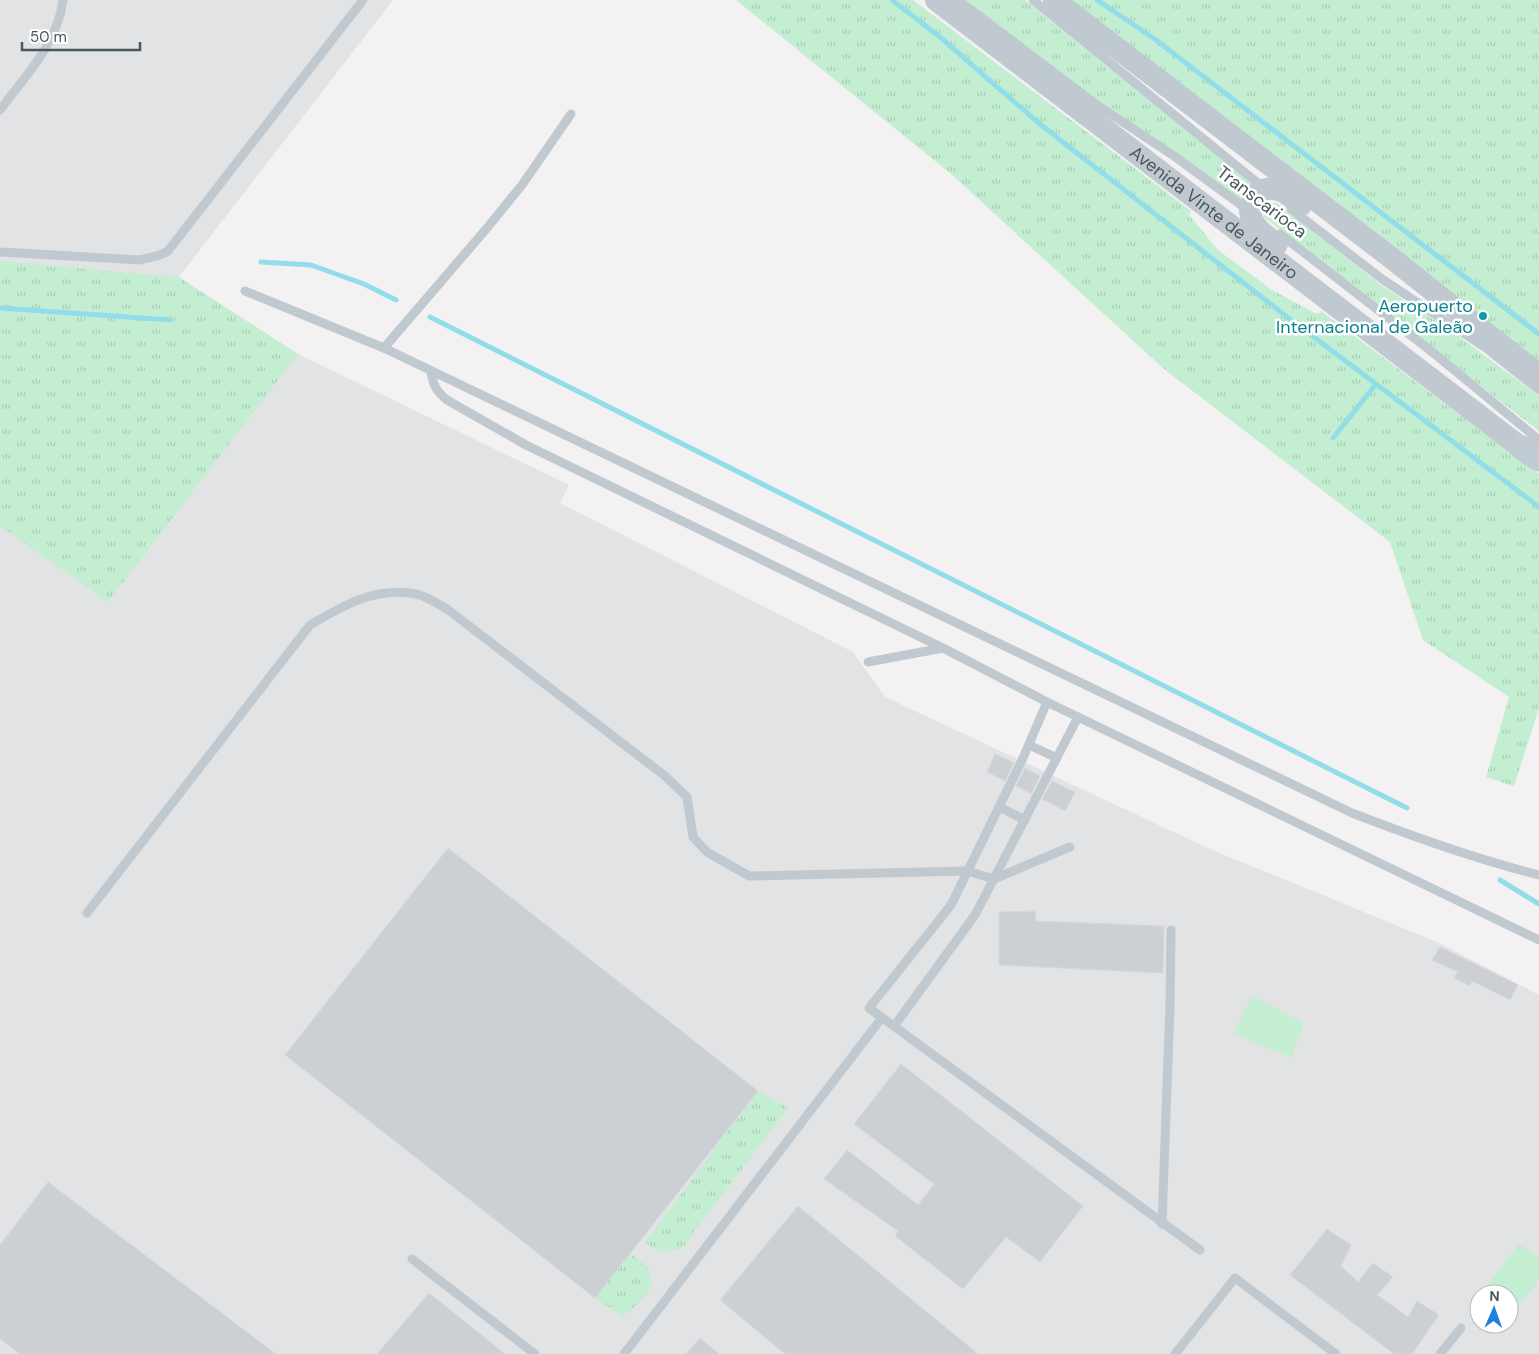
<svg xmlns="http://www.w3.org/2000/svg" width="1539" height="1354" viewBox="0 0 1539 1354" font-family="'DM Sans',sans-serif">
<defs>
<pattern id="grass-tufts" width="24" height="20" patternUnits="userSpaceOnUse" patternTransform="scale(1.25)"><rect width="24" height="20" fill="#c3eed1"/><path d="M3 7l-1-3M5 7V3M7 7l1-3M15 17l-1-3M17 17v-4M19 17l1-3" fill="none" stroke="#a9ceb6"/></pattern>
</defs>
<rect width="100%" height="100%" fill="#f4f1f2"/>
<path fill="#e1e3e5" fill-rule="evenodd" d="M0,0H393L179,277L298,354L569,485L560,503L853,652L885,697L1210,849L1437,942L1539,995V1354H0ZM1479,1294H1509V1324H1479Z"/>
<g fill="url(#grass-tufts)">
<path d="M736,0H913L1191,211L1189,215L1218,250L1272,290L1317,314L1321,311L1539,474V708L1514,786L1486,777L1509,697L1423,640L1390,542L1164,369L950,173Z"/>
<path d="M965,0H1025L1253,184L1242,195L1240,200L1187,160L1107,107Z"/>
<path d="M1065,0H1539V363Z"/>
<path d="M1268,203H1277L1381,285L1453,332L1539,396V431L1264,217L1263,209Z"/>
<path d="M0,261L178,277L298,354L108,602L0,526Z"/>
<path d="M758,1091L788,1108L682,1248C666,1252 658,1254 645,1242Z"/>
<path d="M630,1254L647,1265L652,1287L638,1304L623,1316L595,1298Z"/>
</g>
<g fill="#c3eed1">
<path d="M1252,996L1304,1023L1291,1058L1234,1033Z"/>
<path d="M1519,1244L1539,1257V1280L1509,1319V1294H1481Z"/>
</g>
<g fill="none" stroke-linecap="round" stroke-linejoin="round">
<g stroke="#91ddea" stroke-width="5">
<path d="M892,0L940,37L1041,125L1282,313L1539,507"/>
<path d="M1097,0L1156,40L1539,334"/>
<path d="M261,262L311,265L364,284L396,300"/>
<path d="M0,308L170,320"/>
<path d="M430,317L1407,808"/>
<path d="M1333,438L1376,384"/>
<path d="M1500,880L1539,904"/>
</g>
</g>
<g fill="#cccfd3" stroke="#d6d8dc">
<path d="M995,754L1014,763L1005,781L987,772Z"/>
<path d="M1025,768L1040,776L1031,794L1016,786Z"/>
<path d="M1052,781L1075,792L1065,811L1042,799Z"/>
<path d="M448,848L758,1091L595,1298L285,1055Z"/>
<path d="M1035,911L1036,921L1164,926L1163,973L999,965V912Z"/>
<path d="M1440,947L1518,985L1510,1000L1472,981L1470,986L1454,978L1458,972L1432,960Z"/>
<path d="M901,1064L1083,1206L1040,1262L1006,1237L963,1289L895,1236L898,1231L824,1179L847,1150L918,1205L934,1184L854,1124Z"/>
<path d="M48,1182L276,1354H20L0,1339V1245Z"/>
<path d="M798,1206L978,1354H785L720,1300Z"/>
<path d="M1327,1229L1351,1245L1341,1266L1358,1282L1373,1263L1393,1277L1377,1295L1408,1317L1417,1301L1439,1315L1412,1354H1394L1290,1275Z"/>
<path d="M429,1293L505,1354H377Z"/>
<path d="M700,1338L719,1354H686Z"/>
</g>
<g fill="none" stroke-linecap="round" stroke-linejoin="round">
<g stroke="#c0c9cf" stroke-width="9">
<path d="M958,0L1100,107L1174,156L1248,210"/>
<path d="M1033,0L1265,189"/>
<path d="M0,110C25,76 58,43 63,0"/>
<path d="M1291,209L1382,279L1486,348L1539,390"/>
<path d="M1280,234L1436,355L1539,440"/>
<path d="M0,252L140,260L160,255L168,251L363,0"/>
<path d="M245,291L384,348L1352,813C1414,837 1475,859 1539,875"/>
<path d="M384,348L487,228L522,185L571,114"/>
<path d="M431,371C433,385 436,391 447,400L526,445L943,648L1047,702L1539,940"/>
<path d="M868,662L943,648"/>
<path d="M1047,702L1023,758L951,905L869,1008L1200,1250"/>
<path d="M1029,745L1057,758"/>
<path d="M999,807L1025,820"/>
<path d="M87,913L310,625C342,606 376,586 416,594C426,596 438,604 447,609L665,776L687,797L693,837L707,852L749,876L967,871L994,879L1070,847"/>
<path d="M895,1025L975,915L1078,717"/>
<path d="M1162,1224L1170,1004L1171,930"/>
<path d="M412,1259L535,1354"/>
<path d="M624,1354L881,1019"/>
<path d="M1175,1354L1235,1278L1336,1354"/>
<path d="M1440,1354L1461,1328"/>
</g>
<g stroke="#c0c9cf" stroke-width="22">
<path id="s1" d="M936,0L1536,459"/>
<path d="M1054,0L1394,260L1539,375"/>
<path d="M1277,244C1270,239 1261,233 1256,226C1242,208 1254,183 1278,190C1287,192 1294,200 1301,205"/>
</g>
<path stroke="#c0cbd4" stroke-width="25" d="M1522,448L1539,459"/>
</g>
<circle fill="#0f9aa8" stroke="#fff" stroke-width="2" cx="1483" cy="316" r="5"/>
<g text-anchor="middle" stroke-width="5" stroke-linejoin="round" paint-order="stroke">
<g font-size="18" fill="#4a565e" stroke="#fff">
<text transform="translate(1262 202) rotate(37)" y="6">Transcarioca</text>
<text dy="6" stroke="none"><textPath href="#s1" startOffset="350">Avenida Vinte de Janeiro</textPath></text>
</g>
<g font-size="18" fill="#0d838f" stroke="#fff" text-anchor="end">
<text x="1473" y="312">Aeropuerto<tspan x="1473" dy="21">Internacional de Galeão</tspan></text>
</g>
</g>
<g transform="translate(1494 1309) rotate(2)"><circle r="24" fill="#ffffff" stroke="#b7bbbf"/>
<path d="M0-4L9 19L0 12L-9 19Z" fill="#207fdf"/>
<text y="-8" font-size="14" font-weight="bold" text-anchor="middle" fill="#4a565e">N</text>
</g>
<path d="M22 42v8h118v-8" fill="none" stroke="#4a565e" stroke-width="2.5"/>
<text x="30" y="42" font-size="15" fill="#4a565e" stroke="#ffffff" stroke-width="4" paint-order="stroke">50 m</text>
</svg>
